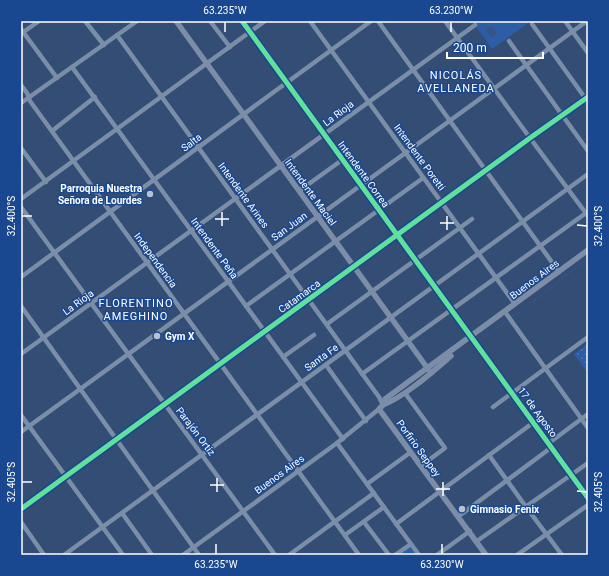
<svg xmlns="http://www.w3.org/2000/svg" width="609" height="576" viewBox="0 0 609 576" font-family="Roboto,sans-serif">
<defs>
<pattern id="park-dots" width="8" height="8" patternUnits="userSpaceOnUse"><rect width="8" height="8" fill="#2d5da7"/><path d="M2 2h.1M6 6h.1" fill="none" stroke="#4c75b4" stroke-width="1.8" stroke-linecap="round"/></pattern>
<pattern id="water-ripples" width="26" height="14" patternUnits="userSpaceOnUse"><rect width="26" height="14" fill="#34558a"/><path d="M2 4q2-2 4 0t4 0M15 11q2-2 4 0t4 0" fill="none" stroke="#526e9c"/></pattern>
</defs>
<rect width="100%" height="100%" fill="#344d75"/>
<path fill="#2d5da7" d="M472,21H531L492,49Z"/>
<g fill="url(#park-dots)">
<path d="M588,344V373L574,354Z"/>
<path d="M410,547L416,555H399Z"/>
</g>
<path fill="url(#water-ripples)" d="M491,25L497,33V35L491,38L485,29Z"/>
<g fill="none" stroke-linecap="round" stroke-linejoin="round">
<g stroke="#34558a" stroke-width="1">
<path d="M533,302L587,259"/>
<path d="M524,309L531,303"/>
<path d="M512,317L520,312"/>
<path d="M495,329L507,321"/>
<path d="M480,341L491,332"/>
</g>
<g stroke="#7b8ea8" stroke-width="4.5">
<path d="M85,21L104,45"/>
<path d="M210,21L230,47"/>
<path d="M242,21L588,498"/>
<path d="M310,21L515,304"/>
<path d="M378,21L559,272"/>
<path d="M445,21L530,138L588,216"/>
<path d="M565,21L588,53"/>
<path d="M532,24L588,102"/>
<path d="M21,29L57,78"/>
<path d="M22,33L39,21"/>
<path d="M117,35L379,397L383,405"/>
<path d="M509,41L588,151"/>
<path d="M72,67L343,439"/>
<path d="M21,85L27,93L30,101L359,555"/>
<path d="M21,103L137,21"/>
<path d="M52,131L95,97"/>
<path d="M21,148L46,182"/>
<path d="M299,191L342,160"/>
<path d="M21,199L265,21"/>
<path d="M21,207L275,555"/>
<path d="M21,277L371,21"/>
<path d="M21,306L199,555"/>
<path d="M246,306L423,178"/>
<path d="M505,312L588,428"/>
<path d="M327,324L472,219"/>
<path d="M21,354L475,25"/>
<path d="M283,357L314,335"/>
<path d="M326,365L366,421"/>
<path d="M362,374L586,213"/>
<path d="M405,393L445,448L421,466"/>
<path d="M493,407L588,337"/>
<path d="M21,415L123,555"/>
<path d="M21,432L587,21"/>
<path d="M337,443L419,555"/>
<path d="M549,443L588,414"/>
<path d="M489,455L526,507L562,555"/>
<path d="M367,484L411,452"/>
<path d="M21,509L530,138L588,97"/>
<path d="M122,513L152,555"/>
<path d="M459,516L552,447"/>
<path d="M21,522L44,555"/>
<path d="M364,522L389,555"/>
<path d="M396,524L534,422"/>
<path d="M345,535L384,507"/>
<path d="M477,541L588,463"/>
<path d="M64,555L588,174"/>
<path d="M183,555L337,443L379,409"/>
<path d="M289,555L374,493"/>
<path d="M395,555L411,544"/>
<path d="M437,555L470,531"/>
<path d="M517,555L588,505"/>
</g>
<g stroke="#7b8da7" stroke-width="5.5">
<path d="M176,21L431,373"/>
<path d="M383,405C407,395 431,373 451,356"/>
<path d="M486,555L379,409L383,405L385,399L588,250"/>
</g>
<g stroke="#194790" stroke-width="8">
<g id="cycleway">
<path d="M242,21L588,498"/>
<path d="M21,509L530,138L588,97"/>
</g>
</g>
<use href="#cycleway" stroke="#60e19b" stroke-width="5"/>
</g>
<path fill="none" stroke="#fff" stroke-width="1.5" d="M225,32V22M451,32V22M22,216H32M215,219H229M440,223H454M577,225L587,226M222,226V212M447,230V216M22,482H32M210,485H224M436,489H450M577,491L587,492M217,492V478M443,496V482M216,554V544M442,554V544"/>
<g fill="#b8c1cf" stroke="#194790" stroke-width="1.5">
<circle cx="150" cy="194" r="4"/>
<circle cx="157" cy="336" r="4"/>
<circle cx="462" cy="509" r="4"/>
</g>
<g text-anchor="middle" stroke-width="3" stroke-linejoin="round" paint-order="stroke">
<g font-size="10" fill="#fff" stroke="#194790">
<text transform="translate(338 113) rotate(-37)" y="4">La Rioja</text>
<text transform="translate(191 142) rotate(-37)" y="4">Salta</text>
<text transform="translate(420 157) rotate(54)" y="4">Intendente Poretti</text>
<text transform="translate(364 174) rotate(54)" y="4">Intendente Correa</text>
<text transform="translate(311 192) rotate(54)" y="4">Intendente Maciel</text>
<text transform="translate(244 195) rotate(54)" y="4">Intendente Arines</text>
<text transform="translate(289 226) rotate(-36)" y="4">San Juan</text>
<text transform="translate(215 248) rotate(54)" y="4">Intendente Peña</text>
<text transform="translate(156 260) rotate(54)" y="4">Independencia</text>
<text transform="translate(534 279) rotate(-37)" y="4">Buenos Aires</text>
<text transform="translate(299 296) rotate(-36)" y="4">Catamarca</text>
<text transform="translate(78 302) rotate(-36)" y="4">La Rioja</text>
<text transform="translate(321 357) rotate(-36)" y="4">Santa Fe</text>
<text transform="translate(538 412) rotate(54)" y="4">17 de Agosto</text>
<text transform="translate(196 431) rotate(53)" y="4">Parajón Ortiz</text>
<text transform="translate(419 448) rotate(54)" y="4">Porfirio Seppey</text>
<text transform="translate(279 474) rotate(-36)" y="4">Buenos Aires</text>
</g>
<g font-size="10" font-weight="bold" fill="#fff" stroke="#194790" text-anchor="start">
<text x="142" y="192" text-anchor="end">Parroquia Nuestra<tspan x="142" dy="12">Señora de Lourdes</tspan></text>
<text x="165" y="340">Gym X</text>
<text x="470" y="513">Gimnasio Fenix</text>
</g>
<g font-size="11" letter-spacing="1" fill="#fff" stroke="#194790">
<text x="456" y="79">NICOLÁS<tspan x="456" dy="13">AVELLANEDA</tspan></text>
<text x="136" y="307">FLORENTINO<tspan x="136" dy="13">AMEGHINO</tspan></text>
</g>
</g>
<rect width="609" height="576" fill="none" stroke="#194790" stroke-width="44"/>
<path d="M447 52v6h96v-6" fill="none" stroke="#ffffff" stroke-width="2"/>
<text x="453" y="52" font-size="12" fill="#ffffff" stroke="#194790" stroke-width="3" paint-order="stroke">200 m</text>
<rect x="22" y="22" width="565" height="532" fill="none" stroke="#fff" stroke-width="1.5"/>
<g font-size="10" text-anchor="middle" fill="#fff">
<text x="225" y="14">63.235°W</text>
<text x="451" y="14">63.230°W</text>
<text transform="translate(11 216) rotate(-90)" y="4">32.400°S</text>
<text transform="translate(598 226) rotate(-90)" y="4">32.400°S</text>
<text transform="translate(11 482) rotate(-90)" y="4">32.405°S</text>
<text transform="translate(598 492) rotate(-90)" y="4">32.405°S</text>
<text x="216" y="568">63.235°W</text>
<text x="442" y="568">63.230°W</text>
</g>
</svg>
